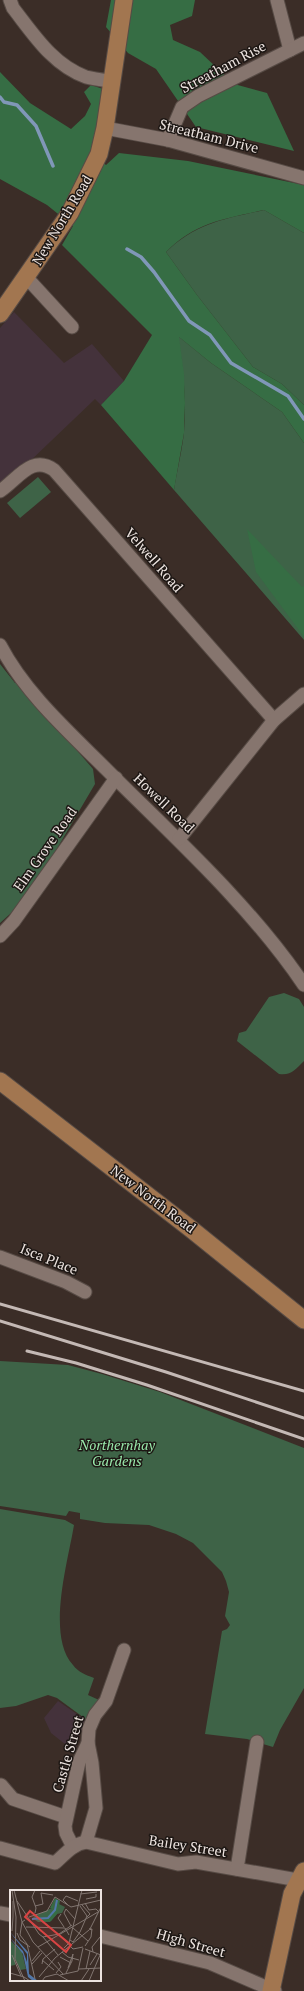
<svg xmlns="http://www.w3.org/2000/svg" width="304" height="1991" viewBox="0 0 304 1991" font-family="'PT Serif',serif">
<rect width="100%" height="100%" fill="#3b2d27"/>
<g fill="#44323b">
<path d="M14,312L64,363L92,344L124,381L101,405L95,399L28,463L0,485V328Z"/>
<path d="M58,1701L87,1721L78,1738L75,1752L51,1733L44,1718Z"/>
</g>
<g fill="#3e6347">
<path d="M264,210L304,233V405L282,384L253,367L197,295L166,252C196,223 224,219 264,210Z"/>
<path d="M178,336L211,363L282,412L304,443V640L174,490C177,471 182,451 184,432C187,399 183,368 178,336Z"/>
<path d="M38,477L51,492L20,518L7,503Z"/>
<path d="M0,664L15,683L17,681L93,769L95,784L52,857L11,913L0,923Z"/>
<path d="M284,993L299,999L304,1007V1061C296,1069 291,1076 279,1074L237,1041L239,1033L246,1031L269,997Z"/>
<path d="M0,1361L68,1365L102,1374L160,1392L304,1448V1688L280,1730L273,1747L247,1739L205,1734L222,1631L227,1629L230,1625L225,1616L229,1592L226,1581L222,1572L193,1543L176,1534L149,1525L105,1523L80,1519V1513L69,1511L66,1516L0,1506Z"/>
<path d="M0,1509L65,1520L74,1525C68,1562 46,1635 73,1665C78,1672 86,1675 94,1678L88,1695L99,1700L87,1720L57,1698L48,1695L16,1706L0,1708Z"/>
</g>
<g fill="#366d44">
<path d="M111,0H195L192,16L170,25L173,40L200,52L234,84L267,93L294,151L196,127L156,69L128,53L106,27Z"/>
<path d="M0,72L30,103L71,129L85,116L91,104L84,92L91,85L103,89L93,154L106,165L119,153L188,161L304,185V233L264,210C224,219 196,222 166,252L197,295L253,367L282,384L304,405V443L282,412L211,363L179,337L184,374L185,403L184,433L174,490L101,405L124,381L152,335L62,245L73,226L47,205L0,179Z"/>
<path d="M247,529L302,587L304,586V637L256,572Z"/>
</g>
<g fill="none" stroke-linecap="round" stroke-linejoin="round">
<g stroke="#8097b8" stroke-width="3.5">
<path d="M0,97L4,102L17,105L36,126L53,166"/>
<path d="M127,249L141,257L154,272L189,321L210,335L231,363L288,396L304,419"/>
</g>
<g stroke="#574b45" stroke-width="15">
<g id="minor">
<path d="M10,0L13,8C34,35 53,65 86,77C94,79 103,80 111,81"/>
<path d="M277,0L290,50"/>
<path d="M105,128L168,140L304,178"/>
<path d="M168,140L182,107L198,96L304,43"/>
<path d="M27,278L72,327"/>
<path d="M0,491C18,479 32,454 54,470L274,720"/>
<path d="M0,645C25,693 68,731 106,769C175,838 249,904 304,985"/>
<path d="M179,839L274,720L304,694"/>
<path d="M0,936L14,921L116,778"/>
<path d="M0,1257L66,1282L85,1292"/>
<path d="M1,1785L13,1799L66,1817"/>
<path d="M86,1842L96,1808L92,1763L88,1743"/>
<path d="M73,1847L66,1833L65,1826L79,1762L88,1743L89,1729L95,1715L106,1701L124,1650"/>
<path d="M0,1848L55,1863C65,1854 73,1844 86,1842L178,1864L196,1862L304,1881"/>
<path d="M237,1869L257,1742"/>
<path d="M0,1913L11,1915"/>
<path d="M100,1936L210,1963L275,1991"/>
</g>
</g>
<g stroke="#574b45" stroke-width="19">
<g id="major">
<path d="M0,314L70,213L99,154L105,128L124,0"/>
<path d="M0,1081L191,1229L304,1320"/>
<path d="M271,1991L292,1894L304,1871"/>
</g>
</g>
<use href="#minor" stroke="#86756e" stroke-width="13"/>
<use href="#major" stroke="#a27650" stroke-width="17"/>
<g stroke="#c4b9b5" stroke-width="3">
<path d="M0,1304L304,1391"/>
<path d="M0,1321L166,1372L304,1418"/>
<path d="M27,1351L76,1363L147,1385L304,1439"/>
</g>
</g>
<g text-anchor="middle" stroke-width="3" stroke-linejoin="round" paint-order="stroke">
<g font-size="14" fill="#ece3df" stroke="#1d1714">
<text transform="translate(223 67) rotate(-28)" y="5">Streatham Rise</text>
<text transform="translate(209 136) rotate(14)" y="5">Streatham Drive</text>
<text transform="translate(62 220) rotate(-59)" y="5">New North Road</text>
<text transform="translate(154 560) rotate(49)" y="5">Velwell Road</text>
<text transform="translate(164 803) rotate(44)" y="5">Howell Road</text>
<text transform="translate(45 849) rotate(-55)" y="5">Elm Grove Road</text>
<text transform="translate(153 1199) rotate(37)" y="5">New North Road</text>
<text transform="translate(49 1259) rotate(22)" y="5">Isca Place</text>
<text transform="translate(68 1754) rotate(-74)" y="5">Castle Street</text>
<text transform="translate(188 1846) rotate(9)" y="5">Bailey Street</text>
<text transform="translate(191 1943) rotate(16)" y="5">High Street</text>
</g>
<g font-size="14" font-style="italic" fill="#99e9ab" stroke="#1d1714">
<text x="117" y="1450">Northernhay<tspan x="117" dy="16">Gardens</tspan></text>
</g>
</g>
<g transform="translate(10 1890)">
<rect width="91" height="91" fill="#3b2d27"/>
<path d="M48,10V17L50,11L49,14L55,17L52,23L47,24L40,32H28L25,30L27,29L23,28L24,26L42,18L44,11ZM0,50L12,62L16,79L10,80L5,68V75L0,76Z" fill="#3e6347"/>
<path d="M45,8L50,11L47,24L41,31H30L32,28L38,27L37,25L42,24L46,14L47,19L48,10L44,12L43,19L40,18Z" fill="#366d44"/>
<path d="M0,42L18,62L19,84L28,91H23L18,87L13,64L0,48L13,61L17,72V64Z" fill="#5277a8"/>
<path fill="none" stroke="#5277a8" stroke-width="2" d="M22,29L38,28L45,20L47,10"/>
<path fill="none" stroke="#827671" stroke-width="1" d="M2,0L6,27L5,69L15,91M4,0L12,32L10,45L17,54L25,89M25,0L22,7L26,18L25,23M31,3L43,5M70,4L87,2M76,9L86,7V4M3,11V27M7,11L29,44L33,47L49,44L63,59L73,57M75,13L79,20L86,19L89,22M58,15L53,10L56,6L68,11M72,15L80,24L77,27M25,16L33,14L31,3M70,16L77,26L70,42M51,24L48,28L54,37M19,27L37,21L45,7L61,17L91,10M15,30L12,32L23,52L53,84M61,36L54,23L56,19L65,29M16,37L55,38L59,45M63,38L78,51M80,39L91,17M2,41L3,27M7,43L10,50L20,57M49,44L62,35M33,47L48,65M60,50L63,52L70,42M75,56L81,47L82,39H79L82,40M28,57L88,22M54,58L59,53L72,0M75,59L91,65M52,62L58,67L69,70M83,62L82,57L90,47M2,65L11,86M50,67L61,73M32,70L44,80M22,71L30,61M22,74L32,63M32,74L33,69L45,59M80,75L87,64M69,79L91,78M76,79L80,61M0,83L14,87L20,91M46,83L51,77L48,72M56,83L62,71L63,64L58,78M50,85L68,81L73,58M29,87L45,68L79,40M32,91L35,87L47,84L59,91M71,91L79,79M79,91L90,65"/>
<path fill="#d94443" fill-opacity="0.15" stroke="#d94443" stroke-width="2" d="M20,21L61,55L56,62L15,27Z"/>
<rect width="91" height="91" fill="none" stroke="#ece3df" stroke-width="2"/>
</g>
</svg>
